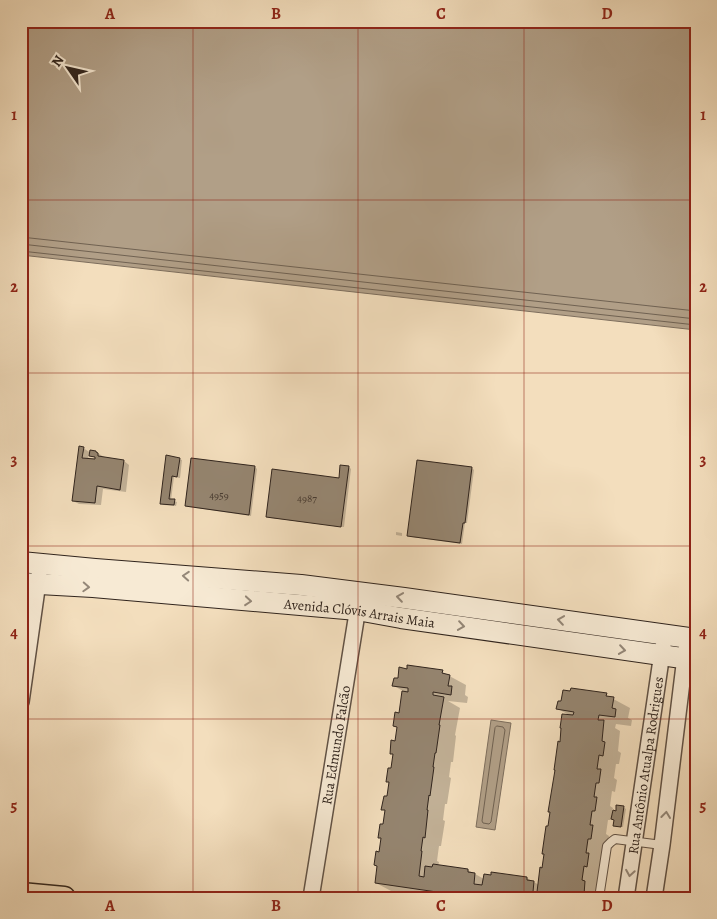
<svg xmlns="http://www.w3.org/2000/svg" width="717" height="919" viewBox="0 0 717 919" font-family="Alegreya,serif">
<rect width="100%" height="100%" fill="#f3debd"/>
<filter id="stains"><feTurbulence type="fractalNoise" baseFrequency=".004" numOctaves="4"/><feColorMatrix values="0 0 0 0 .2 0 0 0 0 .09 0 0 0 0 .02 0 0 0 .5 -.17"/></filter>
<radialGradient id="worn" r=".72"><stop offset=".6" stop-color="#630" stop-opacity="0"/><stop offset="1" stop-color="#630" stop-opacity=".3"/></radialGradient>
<g fill="#b19f87" stroke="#7d6e5d">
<path d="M21,21H696V330L21,255Z"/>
<path d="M491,720L511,723L495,830L476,827Z"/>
</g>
<g fill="#0003" fill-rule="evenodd">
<path d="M83,448L91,453L96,452L104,457L124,461L129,465L126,492L103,489L101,505L79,504L73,501ZM89,454L100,461L88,460Z"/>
<path d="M167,456L182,460L180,478L174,477L171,500L177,502L176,506L164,505L161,503Z"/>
<path d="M255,467L257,469L251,516L189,507L186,506Z"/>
<path d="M349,467L351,469L344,527L270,518L268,517L340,479Z"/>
<path d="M472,468L474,470L467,523H465L462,544L411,537L409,535Z"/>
<path d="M396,532L402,533V536L396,535Z"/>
<path d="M442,672L466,685L465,695L468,697L467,703L448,701L460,708L455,735L456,736L453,762H451L449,777L451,778L447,804H445L443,820L445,821L441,846H439L437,861L439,862L438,866L468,870L484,879L527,878L539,885L543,869L561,743L571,716L558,709L606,695L630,708L628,718L632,720L631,726L616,724L615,728L620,731L618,751L621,753L619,764H616L614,778L617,780L615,792L612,791L610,806L613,808L612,812H617L623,807L626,809L623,827L617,826L615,820L612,818L611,820H608L606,834L609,836L601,898H433L393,892L376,883L386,811L383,809L388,798L390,783L387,781L392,770L394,755L391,753L396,742L403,691L394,686Z"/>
</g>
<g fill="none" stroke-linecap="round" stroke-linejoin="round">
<g stroke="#706252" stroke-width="1">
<path d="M21,237L696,311"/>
<path d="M21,244L696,319"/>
<path d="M21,251L696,325"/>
<path d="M497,726L503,727L505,730L491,822L489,824L483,823L482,821L495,728Z"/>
</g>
</g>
<g fill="#958570" stroke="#30241d">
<path d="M79,446L84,447L82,458L95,459V457L89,456L90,450L96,451V452L98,453V456L124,460L120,490L97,486L95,503L72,501Z"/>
<path d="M166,455L180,458L177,477L172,476L169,499H175L174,505L160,504Z"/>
<path d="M191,458L255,466L249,515L185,506Z"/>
<path d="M417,460L472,467L465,523H463L460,543L407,536Z"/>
<path d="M340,465L349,466L341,527L266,517L272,469L339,478Z"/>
<path d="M407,665L443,670L442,673L450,675L448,686H452L451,695L433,692V695L444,697L439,725H440L436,753H435L433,767H434L430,796L429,795L427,810H428L425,838L423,837L421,851H422L419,876L424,877L425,866L432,867L433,864L468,869V872L475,873L474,884L482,885L484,874L491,875V872L527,877V880L534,881L533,892H537L540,867L542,868L544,854H542L546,826H548L550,812H548L555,770H554L558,741L560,742L561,728H560L562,714L573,715L574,712L556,709L558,701H561L563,690L570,691L571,688L607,693L606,696L614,697L612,708L616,709L615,717L599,715L598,720H604L602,741L605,742L603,756L599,755L597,769H601L599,783H596L594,797H597L595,811H592L590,825H593L591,839H588L586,853H589L587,867L584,866L582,880L585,881L584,895L580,894L579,898H556L543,896V898H478L375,883L377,866L374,865L376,851L379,852L381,838H378L380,824H383L385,810H381L384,796H387L389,782H386L388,768H391L393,754H390L391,740L395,741L397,727L393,726L395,712L399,713L402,691L408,692V688L392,686L394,678H398L399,667L407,669Z"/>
<path d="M616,805L624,806L621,827L613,826L614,820L611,819L613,810L616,811Z"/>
<path d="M696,855V898H689Z"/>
</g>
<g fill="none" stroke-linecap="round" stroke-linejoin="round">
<g stroke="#615245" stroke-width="10">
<path id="lane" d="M599,898L607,846L611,842L615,839L662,845"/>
</g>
<g stroke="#615245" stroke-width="18">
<g id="street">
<path d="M21,702L39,575"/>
<path id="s1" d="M311,898L359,601"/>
<path id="s2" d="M626,898L663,646"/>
<path d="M654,898L662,845L686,649"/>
</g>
</g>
<g stroke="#30241d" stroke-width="22">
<g id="secondary">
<path d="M21,562L95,569L301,585L404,598L696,639"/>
<path id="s3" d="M21,583L93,587L357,610L401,618L696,660"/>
</g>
</g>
<g stroke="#30241d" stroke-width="25">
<path id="primary" d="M21,894L64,898"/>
</g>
<use href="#lane" stroke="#f7ead4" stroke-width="8"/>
<use href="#street" stroke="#f7ead4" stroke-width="15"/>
<use href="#secondary" stroke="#f7ead4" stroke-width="20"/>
<use href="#primary" stroke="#f3debd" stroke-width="22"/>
</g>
<defs><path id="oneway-chevron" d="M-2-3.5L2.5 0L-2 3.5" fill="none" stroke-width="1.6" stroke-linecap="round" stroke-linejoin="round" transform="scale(1.25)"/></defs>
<g stroke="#948778">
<use href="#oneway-chevron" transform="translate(186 576) rotate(-176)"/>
<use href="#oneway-chevron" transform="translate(86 587) rotate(3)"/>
<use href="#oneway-chevron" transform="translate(400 597) rotate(-172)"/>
<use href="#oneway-chevron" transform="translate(248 601) rotate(5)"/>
<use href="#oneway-chevron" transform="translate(561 620) rotate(-172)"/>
<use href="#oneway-chevron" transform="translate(461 626) rotate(8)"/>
<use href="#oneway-chevron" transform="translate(622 650) rotate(8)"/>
<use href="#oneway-chevron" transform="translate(666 815) rotate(-83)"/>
<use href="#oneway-chevron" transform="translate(630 873) rotate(99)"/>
</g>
<path fill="none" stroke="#8f2418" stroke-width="1" stroke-opacity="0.55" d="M193,21V898M358,21V898M524,21V898M21,200H696M21,373H696M21,546H696M21,719H696"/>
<g text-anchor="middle" stroke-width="4.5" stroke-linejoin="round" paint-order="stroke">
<g font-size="11" fill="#493c32">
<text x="219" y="499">4959</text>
<text x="307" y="502">4987</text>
</g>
<g font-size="14" fill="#30241d" stroke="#f7ead4">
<text dy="5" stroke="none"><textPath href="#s3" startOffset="340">Avenida Clóvis Arrais Maia</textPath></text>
<text dy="5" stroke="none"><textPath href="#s1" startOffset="155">Rua Edmundo Falcão</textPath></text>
<text dy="5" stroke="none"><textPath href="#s2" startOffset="134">Rua Antônio Atualpa Rodrigues</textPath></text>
</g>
</g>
<rect width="717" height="919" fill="none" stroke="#f3debd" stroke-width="55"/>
<g transform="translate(68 68) rotate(304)" stroke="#f7ead4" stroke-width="4" paint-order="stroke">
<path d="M0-4L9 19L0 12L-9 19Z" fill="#30241d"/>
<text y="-8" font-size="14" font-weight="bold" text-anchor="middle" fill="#30241d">N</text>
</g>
<rect x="28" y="28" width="662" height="864" fill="none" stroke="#8f2418" stroke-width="2"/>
<g font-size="16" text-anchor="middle" font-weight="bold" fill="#8f2418">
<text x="110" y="19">A</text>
<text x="276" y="19">B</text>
<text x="441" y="19">C</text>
<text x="607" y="19">D</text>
<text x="14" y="120">1</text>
<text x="703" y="120">1</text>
<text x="14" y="292">2</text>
<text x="703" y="292">2</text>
<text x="14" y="465">3</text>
<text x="703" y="465">3</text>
<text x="14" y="638">4</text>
<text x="703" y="638">4</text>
<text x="14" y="811">5</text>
<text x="703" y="811">5</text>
<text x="110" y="911">A</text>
<text x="276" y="911">B</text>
<text x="441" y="911">C</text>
<text x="607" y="911">D</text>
</g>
<rect width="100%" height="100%" filter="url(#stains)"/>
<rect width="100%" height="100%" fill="url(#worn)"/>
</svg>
